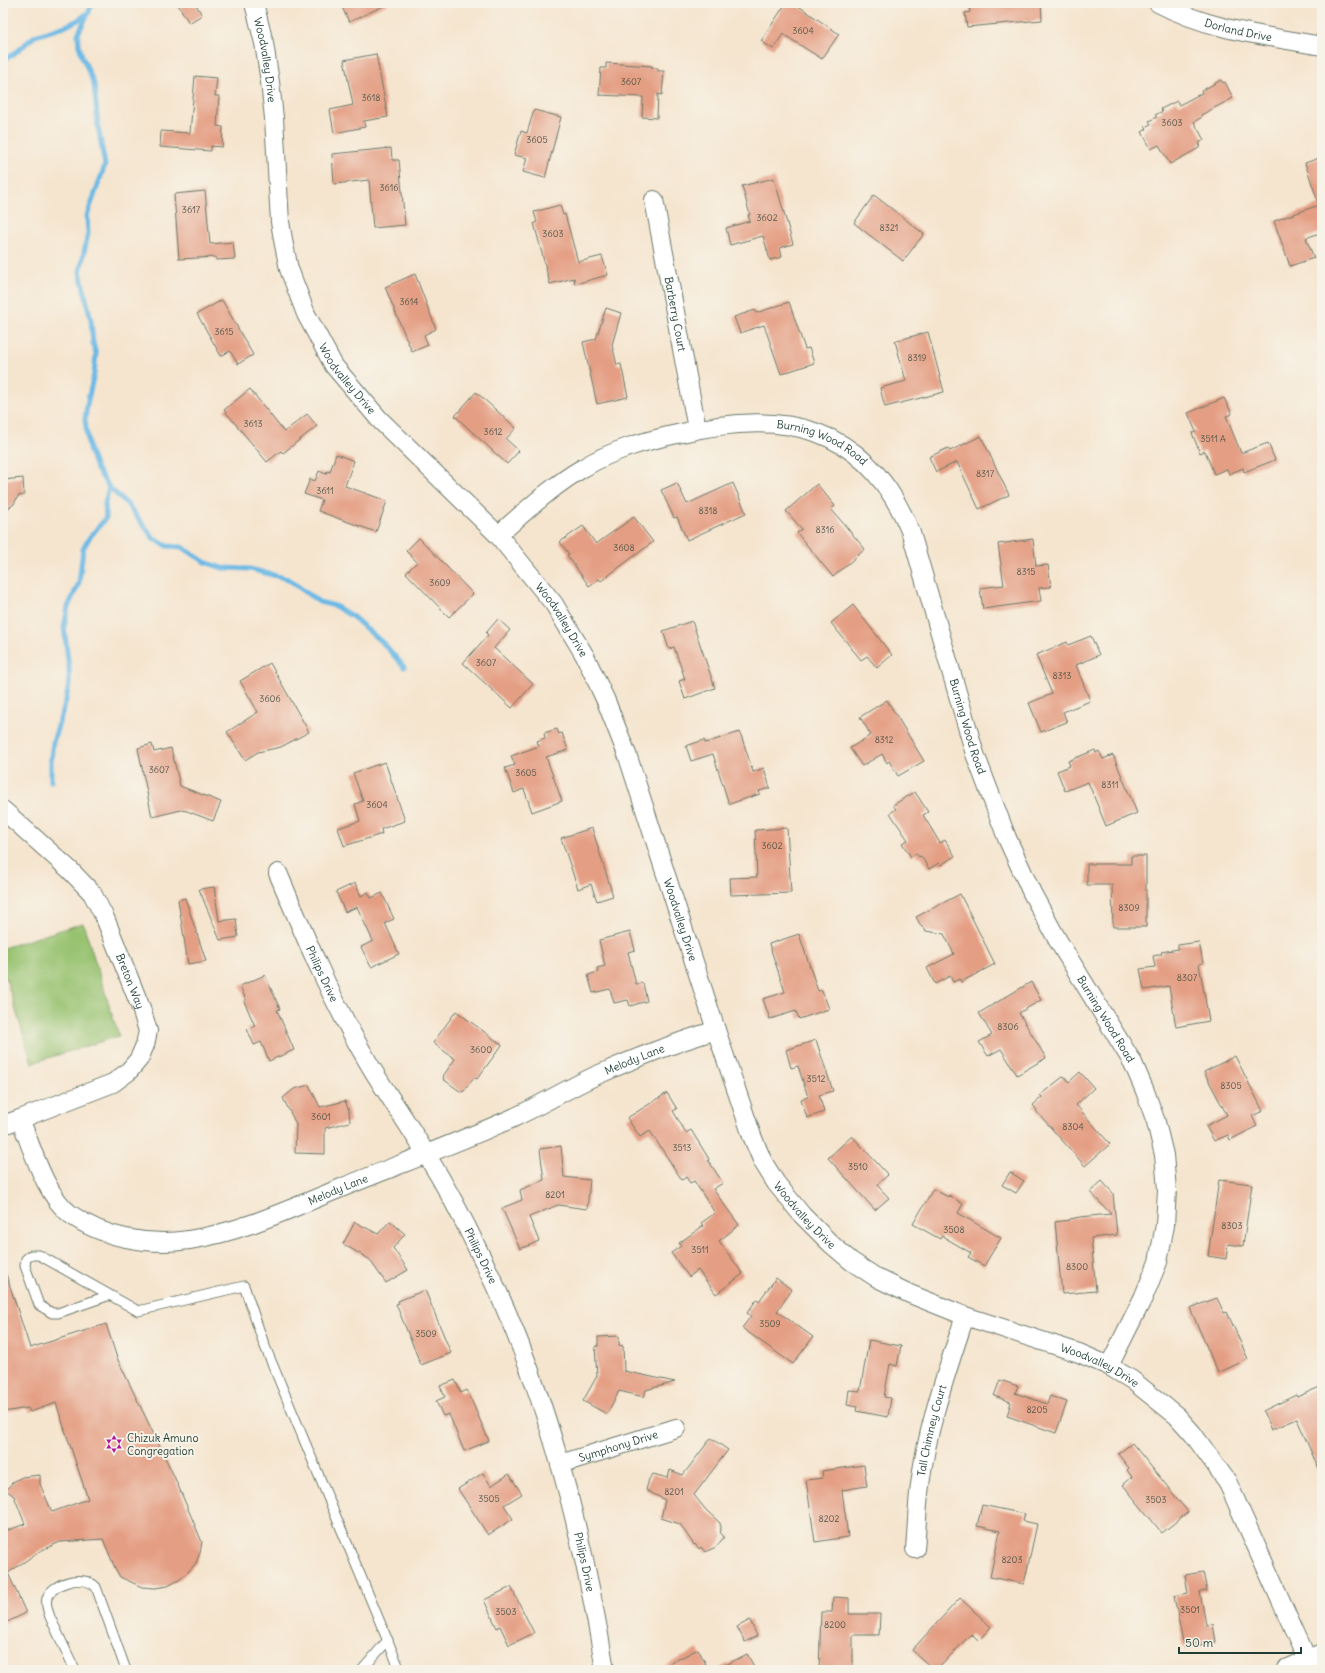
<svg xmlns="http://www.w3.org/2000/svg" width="1325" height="1673" viewBox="0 0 1325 1673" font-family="Delius,sans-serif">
<rect width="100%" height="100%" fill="#f7f3e8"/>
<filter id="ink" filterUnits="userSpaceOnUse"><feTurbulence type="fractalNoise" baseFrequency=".025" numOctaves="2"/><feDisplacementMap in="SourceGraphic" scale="8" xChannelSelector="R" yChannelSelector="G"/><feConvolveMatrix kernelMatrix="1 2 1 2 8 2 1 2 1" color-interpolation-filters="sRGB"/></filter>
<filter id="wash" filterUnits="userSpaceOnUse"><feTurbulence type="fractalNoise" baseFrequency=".012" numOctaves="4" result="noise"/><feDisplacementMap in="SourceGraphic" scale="16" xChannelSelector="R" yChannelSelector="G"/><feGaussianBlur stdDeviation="0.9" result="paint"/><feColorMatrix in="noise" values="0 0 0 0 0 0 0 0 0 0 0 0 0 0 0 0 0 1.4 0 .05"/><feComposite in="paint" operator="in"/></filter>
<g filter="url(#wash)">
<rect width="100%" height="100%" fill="#f5e5cf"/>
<path fill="#97c26f" stroke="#5b8052" d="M83,923L119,1036L32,1063L3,969V948Z"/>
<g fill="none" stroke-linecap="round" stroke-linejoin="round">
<g stroke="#6ab9e5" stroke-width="5">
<path d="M93,3L78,34L79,45L82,56L94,84L98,127L105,165L87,216L88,234L80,272L91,320L93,343L96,354L94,374L87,404L85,420L89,449L96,468L109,487L127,504L154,539L167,546L182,547L205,562L222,568L250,569L288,579L319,602L335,606L353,617L385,645L404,667"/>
<path d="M611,3H612"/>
<path d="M3,59L11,56L35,36L66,26L78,20L89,12"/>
<path d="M51,781V758L53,742L66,700L69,684V668L64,627L68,607L79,583L83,549L89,538L106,518L105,503L109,487"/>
</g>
</g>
<g id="blocks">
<g fill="#e49e83">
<path d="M177,3H195L202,15L189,23Z"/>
<path d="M340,3H390L349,22Z"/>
<path d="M786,3H794L839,34L822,59L783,34L773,49L761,41Z"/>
<path d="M969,3H1041L1042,20L967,27L965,13L970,12Z"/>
<path d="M376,54L388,117L364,121L365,127L334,133L330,110L353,105L344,60Z"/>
<path d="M606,63L652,66V68H658V71H664L662,95L658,94L657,118L642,117L643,97L599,95L601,68H606Z"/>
<path d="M195,76L217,78L215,96H219L217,126L223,127L222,147L211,146V151L160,147L161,131L190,133Z"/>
<path d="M1221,80L1223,83L1225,82L1233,98L1201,115L1202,117L1194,122L1204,140L1200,142L1199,148L1170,164L1159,145L1151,149L1142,132L1147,129L1145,127L1151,124L1149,121L1157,117L1155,115L1163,111L1161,109L1177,101L1179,105L1202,93L1201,91Z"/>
<path d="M534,110L561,117L545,178L523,172L527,158L514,155L521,131L527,133Z"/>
<path d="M391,148L392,160H399L405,225L373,228L369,180L334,184L332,154Z"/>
<path d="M1322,157V232L1306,238L1314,258L1290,266L1274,221L1319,205L1305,163Z"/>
<path d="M774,178L793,244L780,248L782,257L770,260L763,236L730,245L726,228L750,221L748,215H750L742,186Z"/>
<path d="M205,191L210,244L233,242L235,259L216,260V257L179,259L174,194Z"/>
<path d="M874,195L924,234L903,261L854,223Z"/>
<path d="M560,205L563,215L565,214L578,262L602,256L608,275L575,284L574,278L550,284L534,223L537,222L534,212Z"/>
<path d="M415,274L436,329L424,335L428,345L412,352L385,287Z"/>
<path d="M222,300L253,355L238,364L230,351L221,356L197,314Z"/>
<path d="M789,302L805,349L809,348L814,363L781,374L764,325L740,333L734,317L755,310L756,313Z"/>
<path d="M606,308L621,313L612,345L617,365L621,364L628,397L597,404L583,342L596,339Z"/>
<path d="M928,332L944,392L885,407L880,388L906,381L895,341Z"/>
<path d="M250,389L284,432L307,414L317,426L283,453L281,451L267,462L224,410Z"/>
<path d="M476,392L516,428L506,439L519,451L507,464L455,416Z"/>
<path d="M1224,398L1232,414L1226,416L1241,453L1268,443L1275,460L1244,472L1243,468L1229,474L1227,469L1214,474L1205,451L1200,453L1192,433L1196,432L1188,413Z"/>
<path d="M981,436L1009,495L979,509L957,462L936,472L929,457L948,448L950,451Z"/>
<path d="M336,454L354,461L345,486L387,501L376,532L318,511L322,500L304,494L310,479L315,481L319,471L326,474L327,471L330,472Z"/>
<path d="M23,478L24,495L18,496L14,504L3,512V480Z"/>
<path d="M677,483L687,504L733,483L746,513L687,540L677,517L674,518L661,490Z"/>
<path d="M817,484L835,506L831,509L865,549L833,577L797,533L802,529L786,511Z"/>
<path d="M634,517L653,542L601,581L599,579L589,586L567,555L569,554L560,542L583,526L596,544Z"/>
<path d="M419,538L473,594L449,617L406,573L417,562L406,551Z"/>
<path d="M1033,539L1036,566L1048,565L1051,587L1039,588L1041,601L983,609L980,588L1004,585L998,544Z"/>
<path d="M853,605L892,655L877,668L867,656L861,660L831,623Z"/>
<path d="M498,619L510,630L494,648L533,684L512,708L463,663L488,635L486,633Z"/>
<path d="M692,621L715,688L685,699L679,681L685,679L674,647L669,649L663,631Z"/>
<path d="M1091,636L1099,655L1076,665L1090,701L1063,712L1067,722L1041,732L1029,703L1052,694L1036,655L1067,642L1068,645Z"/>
<path d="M270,663L309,732L281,747L258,752L245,760L227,732L258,712L240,681Z"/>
<path d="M887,700L924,761L898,776L889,761L887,763L882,754L862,766L850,748L871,735L860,717Z"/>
<path d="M557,729L559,734L562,733L568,750L546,757L562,801L532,812L524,789L514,793L505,768L515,765L511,756L539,746L537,741L545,738L544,733Z"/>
<path d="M740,732L753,772L764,768L770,788L759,791L760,794L729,804L713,754L691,761L686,746L704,740L705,743Z"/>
<path d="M152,744L154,752L171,748L180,786L221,802L213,821L187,811L181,810L152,817L138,748Z"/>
<path d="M1095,750L1096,753L1099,751L1103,759L1113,755L1137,813L1106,826L1088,782L1065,791L1057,771L1070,766L1068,761Z"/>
<path d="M385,762L405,821L381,829L382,834L344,846L338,828L360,821L355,804L363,801L353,773Z"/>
<path d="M915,792L928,812L923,815L940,843L945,840L955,856L941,865L939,863L929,869L921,856L919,857L916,853L911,857L902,843L908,840L890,813L896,809L893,805Z"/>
<path d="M592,828L613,896L597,901L591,884L578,889L561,838Z"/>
<path d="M787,828L791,893L731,895L730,878L757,877L755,830Z"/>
<path d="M1131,856H1146V927H1113L1112,885H1087V864H1131Z"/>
<path d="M355,883L361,896L368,892L371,898L382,893L394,919L385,923L399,954L371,967L361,947L373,941L357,907L345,912L336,892Z"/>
<path d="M214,887L219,921L236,919L238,937L220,940L199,889Z"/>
<path d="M960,894L995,964L961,982L960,979L953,982L950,976L935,984L927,968L954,954L944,934L926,931L921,926L916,917Z"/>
<path d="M185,898L206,961L188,964L178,900Z"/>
<path d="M630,932L635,950L628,952L636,984L643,983L647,1001L630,1006L628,1000L614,1003L610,989L593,993L588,975L598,972L597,968L605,966L599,940Z"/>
<path d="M799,934L818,991L822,990L829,1009L799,1019L796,1011L770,1019L763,999L785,992L769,944Z"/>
<path d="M1199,942L1203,963L1199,964L1209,1021L1176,1027L1169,986L1144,990L1140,969L1155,967L1153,956L1162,954L1161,952L1178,949V945Z"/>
<path d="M265,975L280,1009L277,1010L294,1050L269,1061L261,1042L254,1045L247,1029L255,1026L244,1001L246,1000L240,986Z"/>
<path d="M1031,982L1041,1000L1019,1013L1046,1058L1017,1075L1001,1049L988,1056L979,1042L992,1035L979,1013Z"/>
<path d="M456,1011L502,1045L477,1079L474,1077L464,1091L461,1092L443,1079L444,1077L443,1076L455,1059L433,1043Z"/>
<path d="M816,1040L833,1091L819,1095L824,1112L807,1118L801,1099L808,1097L798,1066L791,1068L786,1050Z"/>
<path d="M1235,1056L1263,1111L1252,1116L1257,1126L1230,1140L1228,1135L1214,1141L1206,1126L1227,1115L1204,1072Z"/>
<path d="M1080,1072L1094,1088L1076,1105L1110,1144L1085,1166L1036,1111L1037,1110L1033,1105L1042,1097L1040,1095L1064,1076L1069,1082Z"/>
<path d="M309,1085L320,1107L345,1101L349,1111L350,1122L325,1128V1154L295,1153L296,1124L283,1098L294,1089Z"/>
<path d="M667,1093L677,1109L673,1111L686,1133L691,1130L709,1159L708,1160L723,1183L713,1189L739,1225L719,1241L743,1274L716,1294L698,1270L689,1277L671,1253L681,1246L679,1243L703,1226L701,1223L715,1213L694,1181L690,1183L686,1177L682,1180L650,1131L640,1137L627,1118Z"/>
<path d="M852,1136L888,1175L877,1185L889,1198L875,1210L828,1158Z"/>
<path d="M561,1146L564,1177L590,1180L587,1209L558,1205L529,1217L539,1241L520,1249L502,1208L522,1200L520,1190L544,1180L540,1149Z"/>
<path d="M1010,1172L1024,1181L1016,1193L1002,1185Z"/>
<path d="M1219,1180L1252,1184L1243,1246L1228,1244L1226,1259L1208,1256Z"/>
<path d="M1102,1181L1113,1193L1117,1235L1091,1238L1096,1291L1062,1294L1055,1222L1070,1220V1219L1080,1217L1111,1214L1090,1192Z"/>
<path d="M933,1189L948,1197L949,1195L963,1204L958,1213L1001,1238L984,1266L968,1257L971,1253L942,1236L940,1239L913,1224Z"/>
<path d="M390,1221L405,1234L393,1248L408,1270L386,1283L369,1259L343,1244L355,1222L378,1234Z"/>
<path d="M6,1274L30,1348L106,1324L117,1358L174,1476L202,1542L200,1553L196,1563L189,1571L179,1580L168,1586L155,1588L142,1587L120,1577L115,1568L103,1539L60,1542L40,1551L8,1573L26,1613L3,1624V1532L25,1524L14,1496L6,1490L13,1482L22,1477L40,1475V1484L52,1512L88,1499L56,1403L30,1412L28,1408L3,1412V1275Z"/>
<path d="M776,1278L792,1290L777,1311L813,1337L793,1364L742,1328L751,1316L747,1313L757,1299L759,1301Z"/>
<path d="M425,1290L451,1353L421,1365L396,1304L399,1303L398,1301Z"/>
<path d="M1217,1298L1224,1313L1227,1312L1248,1359L1218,1373L1190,1308Z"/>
<path d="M619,1336V1345L623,1346L624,1371L675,1382L646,1390L644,1397L619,1391L607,1414L583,1401L597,1376L595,1347L598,1346V1337Z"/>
<path d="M869,1340L901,1346L897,1366L890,1364L884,1397L891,1398L888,1417L856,1411L857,1407L847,1405L849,1390L860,1391Z"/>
<path d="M455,1380L461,1393L467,1390L489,1441L464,1451L449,1414L443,1416L436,1401L445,1397L440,1386Z"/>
<path d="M1000,1380L1018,1386L1015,1393L1047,1404L1050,1396L1067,1402L1056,1433L1007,1416L1011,1402L994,1396Z"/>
<path d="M1322,1386V1477L1297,1419L1271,1430L1263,1411L1296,1395L1297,1397Z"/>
<path d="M711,1438L728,1450L694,1495L706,1510L720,1523L721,1531L720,1532L724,1537L716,1547L705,1552L701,1547L699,1549L695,1544L694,1545L680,1524L661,1518L665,1500L646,1490L649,1479L653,1474L668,1478L670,1470L683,1475Z"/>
<path d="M1132,1443L1188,1512L1162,1533L1123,1485L1132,1477L1127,1470L1129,1468L1118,1454Z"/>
<path d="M864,1465L867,1486L842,1490L848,1537L815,1542L806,1480L823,1478L822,1471Z"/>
<path d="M483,1473L491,1486L509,1474L522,1494L504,1505L513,1519L488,1535L458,1489Z"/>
<path d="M982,1505L1025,1514L1023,1521L1037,1524L1024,1584L990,1577L1000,1531L977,1526Z"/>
<path d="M1203,1572L1207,1591L1200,1592L1206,1625L1213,1624L1216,1642L1184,1648L1174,1596L1188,1593L1185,1575Z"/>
<path d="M511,1587L534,1633L509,1645L500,1626L497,1628L484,1600Z"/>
<path d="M833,1597L849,1598V1614H880L879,1635H853V1670H819L821,1612H832Z"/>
<path d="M960,1598L991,1627L978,1641L971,1634L937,1670H934L912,1650Z"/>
<path d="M750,1620L757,1636L745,1642L737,1627Z"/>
<path d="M698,1649L709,1670H657Z"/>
<path d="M747,1654L756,1670H716Z"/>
</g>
</g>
</g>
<g filter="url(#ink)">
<use href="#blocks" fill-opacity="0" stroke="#6a786a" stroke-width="1"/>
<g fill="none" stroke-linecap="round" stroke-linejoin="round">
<g stroke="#6a786a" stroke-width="11">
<g id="lane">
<path d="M110,1295L58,1313H52L39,1305L25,1266L26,1259L31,1255H39L138,1311L244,1286L264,1344L400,1670"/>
<path d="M75,1670L50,1617C48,1611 45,1604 47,1598C53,1582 84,1574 96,1587L126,1670"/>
<path d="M362,1670L388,1640"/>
</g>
</g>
<g stroke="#6a786a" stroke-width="20">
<g id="street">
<path id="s1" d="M254,3L264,43L270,82L274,118L280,222L284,245L289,269L306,314L334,366L379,419L498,535L554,604L585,656L606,701L628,757L716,1030L752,1136L763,1162L776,1183L802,1215L831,1244L851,1261L877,1278L910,1294L965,1316L1079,1353L1109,1366L1132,1380L1177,1416L1193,1434L1227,1481L1308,1661"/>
<path id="s2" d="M1158,3C1209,30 1266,36 1322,46"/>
<path id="s3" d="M654,200L697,429"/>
<path id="s4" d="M498,535C526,511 552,486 583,468C612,450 645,441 677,434C783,408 867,424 911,533L975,754L1007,838L1032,893L1057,939L1133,1063L1145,1091L1156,1122L1164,1155L1167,1190L1165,1225L1158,1262L1143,1298L1109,1366"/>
<path id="s5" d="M3,810L70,870L92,893L105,918L141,1008L148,1031L145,1045L139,1059L128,1072L113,1083L20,1119"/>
<path id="s6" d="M278,873C305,937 332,1001 368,1062C386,1093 408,1123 426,1154C446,1186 464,1220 480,1254C545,1384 582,1527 605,1670"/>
<path id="s7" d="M3,1125L20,1119C32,1147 45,1195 70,1214C103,1238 149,1246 189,1240C242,1232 292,1208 341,1188C398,1165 457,1143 513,1118C541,1105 567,1089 595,1076C635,1058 674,1043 716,1030"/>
<path id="s8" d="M560,1464L676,1428"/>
<path id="s9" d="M915,1549C917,1528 917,1506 920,1485C927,1427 947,1371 965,1316"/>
</g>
</g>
<g stroke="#6a786a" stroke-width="24">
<path id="secondary" d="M1288,1670L1322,1655"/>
</g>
<use href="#lane" stroke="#fff" stroke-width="9"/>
<use href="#street" stroke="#fff" stroke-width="18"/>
<use href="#secondary" stroke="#fff" stroke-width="22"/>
</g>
</g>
<defs>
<g id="synagogue-bare" transform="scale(1.38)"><path d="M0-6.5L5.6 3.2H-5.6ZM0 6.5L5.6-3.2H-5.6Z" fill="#b5179e" stroke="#f7f3e8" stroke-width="2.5" paint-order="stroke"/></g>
</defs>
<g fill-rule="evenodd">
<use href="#synagogue-bare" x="114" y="1444"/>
</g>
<g text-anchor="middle" stroke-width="4" stroke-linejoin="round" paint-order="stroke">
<g font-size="9" fill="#505548">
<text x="803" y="34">3604</text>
<text x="631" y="85">3607</text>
<text x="371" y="101">3618</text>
<text x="1172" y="126">3603</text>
<text x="537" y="143">3605</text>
<text x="389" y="191">3616</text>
<text x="191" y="213">3617</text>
<text x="767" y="221">3602</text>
<text x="889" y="231">8321</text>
<text x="553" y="237">3603</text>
<text x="409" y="305">3614</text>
<text x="224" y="335">3615</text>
<text x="917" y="361">8319</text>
<text x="253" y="427">3613</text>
<text x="493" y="435">3612</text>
<text x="1213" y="442">3511 A</text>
<text x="985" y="477">8317</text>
<text x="325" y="494">3611</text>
<text x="708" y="514">8318</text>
<text x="825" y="533">8316</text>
<text x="624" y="551">3608</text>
<text x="1026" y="575">8315</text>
<text x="440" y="586">3609</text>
<text x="486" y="666">3607</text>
<text x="1062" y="679">8313</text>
<text x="270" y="702">3606</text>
<text x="884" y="743">8312</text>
<text x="159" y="773">3607</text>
<text x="526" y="776">3605</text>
<text x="1110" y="788">8311</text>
<text x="377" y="808">3604</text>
<text x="772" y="849">3602</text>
<text x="1129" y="911">8309</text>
<text x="1187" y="981">8307</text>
<text x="1008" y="1030">8306</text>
<text x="481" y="1053">3600</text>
<text x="816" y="1082">3512</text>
<text x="1231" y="1089">8305</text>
<text x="321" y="1120">3601</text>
<text x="1073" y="1130">8304</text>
<text x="682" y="1151">3513</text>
<text x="858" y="1170">3510</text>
<text x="555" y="1198">8201</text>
<text x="1232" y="1229">8303</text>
<text x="954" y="1233">3508</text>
<text x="700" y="1253">3511</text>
<text x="1077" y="1270">8300</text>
<text x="770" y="1327">3509</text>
<text x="426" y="1337">3509</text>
<text x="1037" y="1413">8205</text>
<text x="674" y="1495">8201</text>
<text x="489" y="1502">3505</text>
<text x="1156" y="1503">3503</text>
<text x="829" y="1522">8202</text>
<text x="1012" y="1563">8203</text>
<text x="1190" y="1613">3501</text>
<text x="506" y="1615">3503</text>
<text x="835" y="1628">8200</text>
</g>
<g font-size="11" fill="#1f3d34" stroke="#f7f3e8">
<text dy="4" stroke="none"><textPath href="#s2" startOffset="85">Dorland Drive</textPath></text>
<text dy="4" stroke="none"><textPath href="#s1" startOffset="58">Woodvalley Drive</textPath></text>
<text dy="4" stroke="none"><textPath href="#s3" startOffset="116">Barberry Court</textPath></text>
<text dy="4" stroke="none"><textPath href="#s1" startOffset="394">Woodvalley Drive</textPath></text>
<text dy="4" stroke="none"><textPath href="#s4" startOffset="359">Burning Wood Road</textPath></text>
<text dy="4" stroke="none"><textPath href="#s1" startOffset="718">Woodvalley Drive</textPath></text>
<text dy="4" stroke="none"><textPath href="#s4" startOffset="694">Burning Wood Road</textPath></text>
<text dy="4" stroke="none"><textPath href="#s1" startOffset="1042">Woodvalley Drive</textPath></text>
<text dy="4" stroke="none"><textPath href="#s6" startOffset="110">Philips Drive</textPath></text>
<text dy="4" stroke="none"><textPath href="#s5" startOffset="218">Breton Way</textPath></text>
<text dy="4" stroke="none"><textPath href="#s4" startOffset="1019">Burning Wood Road</textPath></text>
<text dy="4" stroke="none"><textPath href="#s7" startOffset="733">Melody Lane</textPath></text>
<text dy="4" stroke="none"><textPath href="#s7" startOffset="409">Melody Lane</textPath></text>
<text dy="4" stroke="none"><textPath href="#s1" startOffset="1366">Woodvalley Drive</textPath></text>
<text dy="4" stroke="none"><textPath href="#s6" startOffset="434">Philips Drive</textPath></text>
<text dy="4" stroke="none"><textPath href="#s1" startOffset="1702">Woodvalley Drive</textPath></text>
<text dy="4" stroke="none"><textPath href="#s9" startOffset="120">Tall Chimney Court</textPath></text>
<text dy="4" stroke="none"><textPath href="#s8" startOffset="61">Symphony Drive</textPath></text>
<text dy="4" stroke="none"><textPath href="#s6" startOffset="758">Philips Drive</textPath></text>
</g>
<g font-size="11" fill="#1f3d34" stroke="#f7f3e8" text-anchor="start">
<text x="127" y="1442">Chizuk Amuno<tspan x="127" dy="13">Congregation</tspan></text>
</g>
</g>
<rect width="1325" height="1673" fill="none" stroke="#f7f3e8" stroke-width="16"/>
<path d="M1179 1647v6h122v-6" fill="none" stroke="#1f3d34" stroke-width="2"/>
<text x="1185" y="1647" font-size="12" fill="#1f3d34" stroke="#f7f3e8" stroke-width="3" paint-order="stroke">50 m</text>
</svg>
